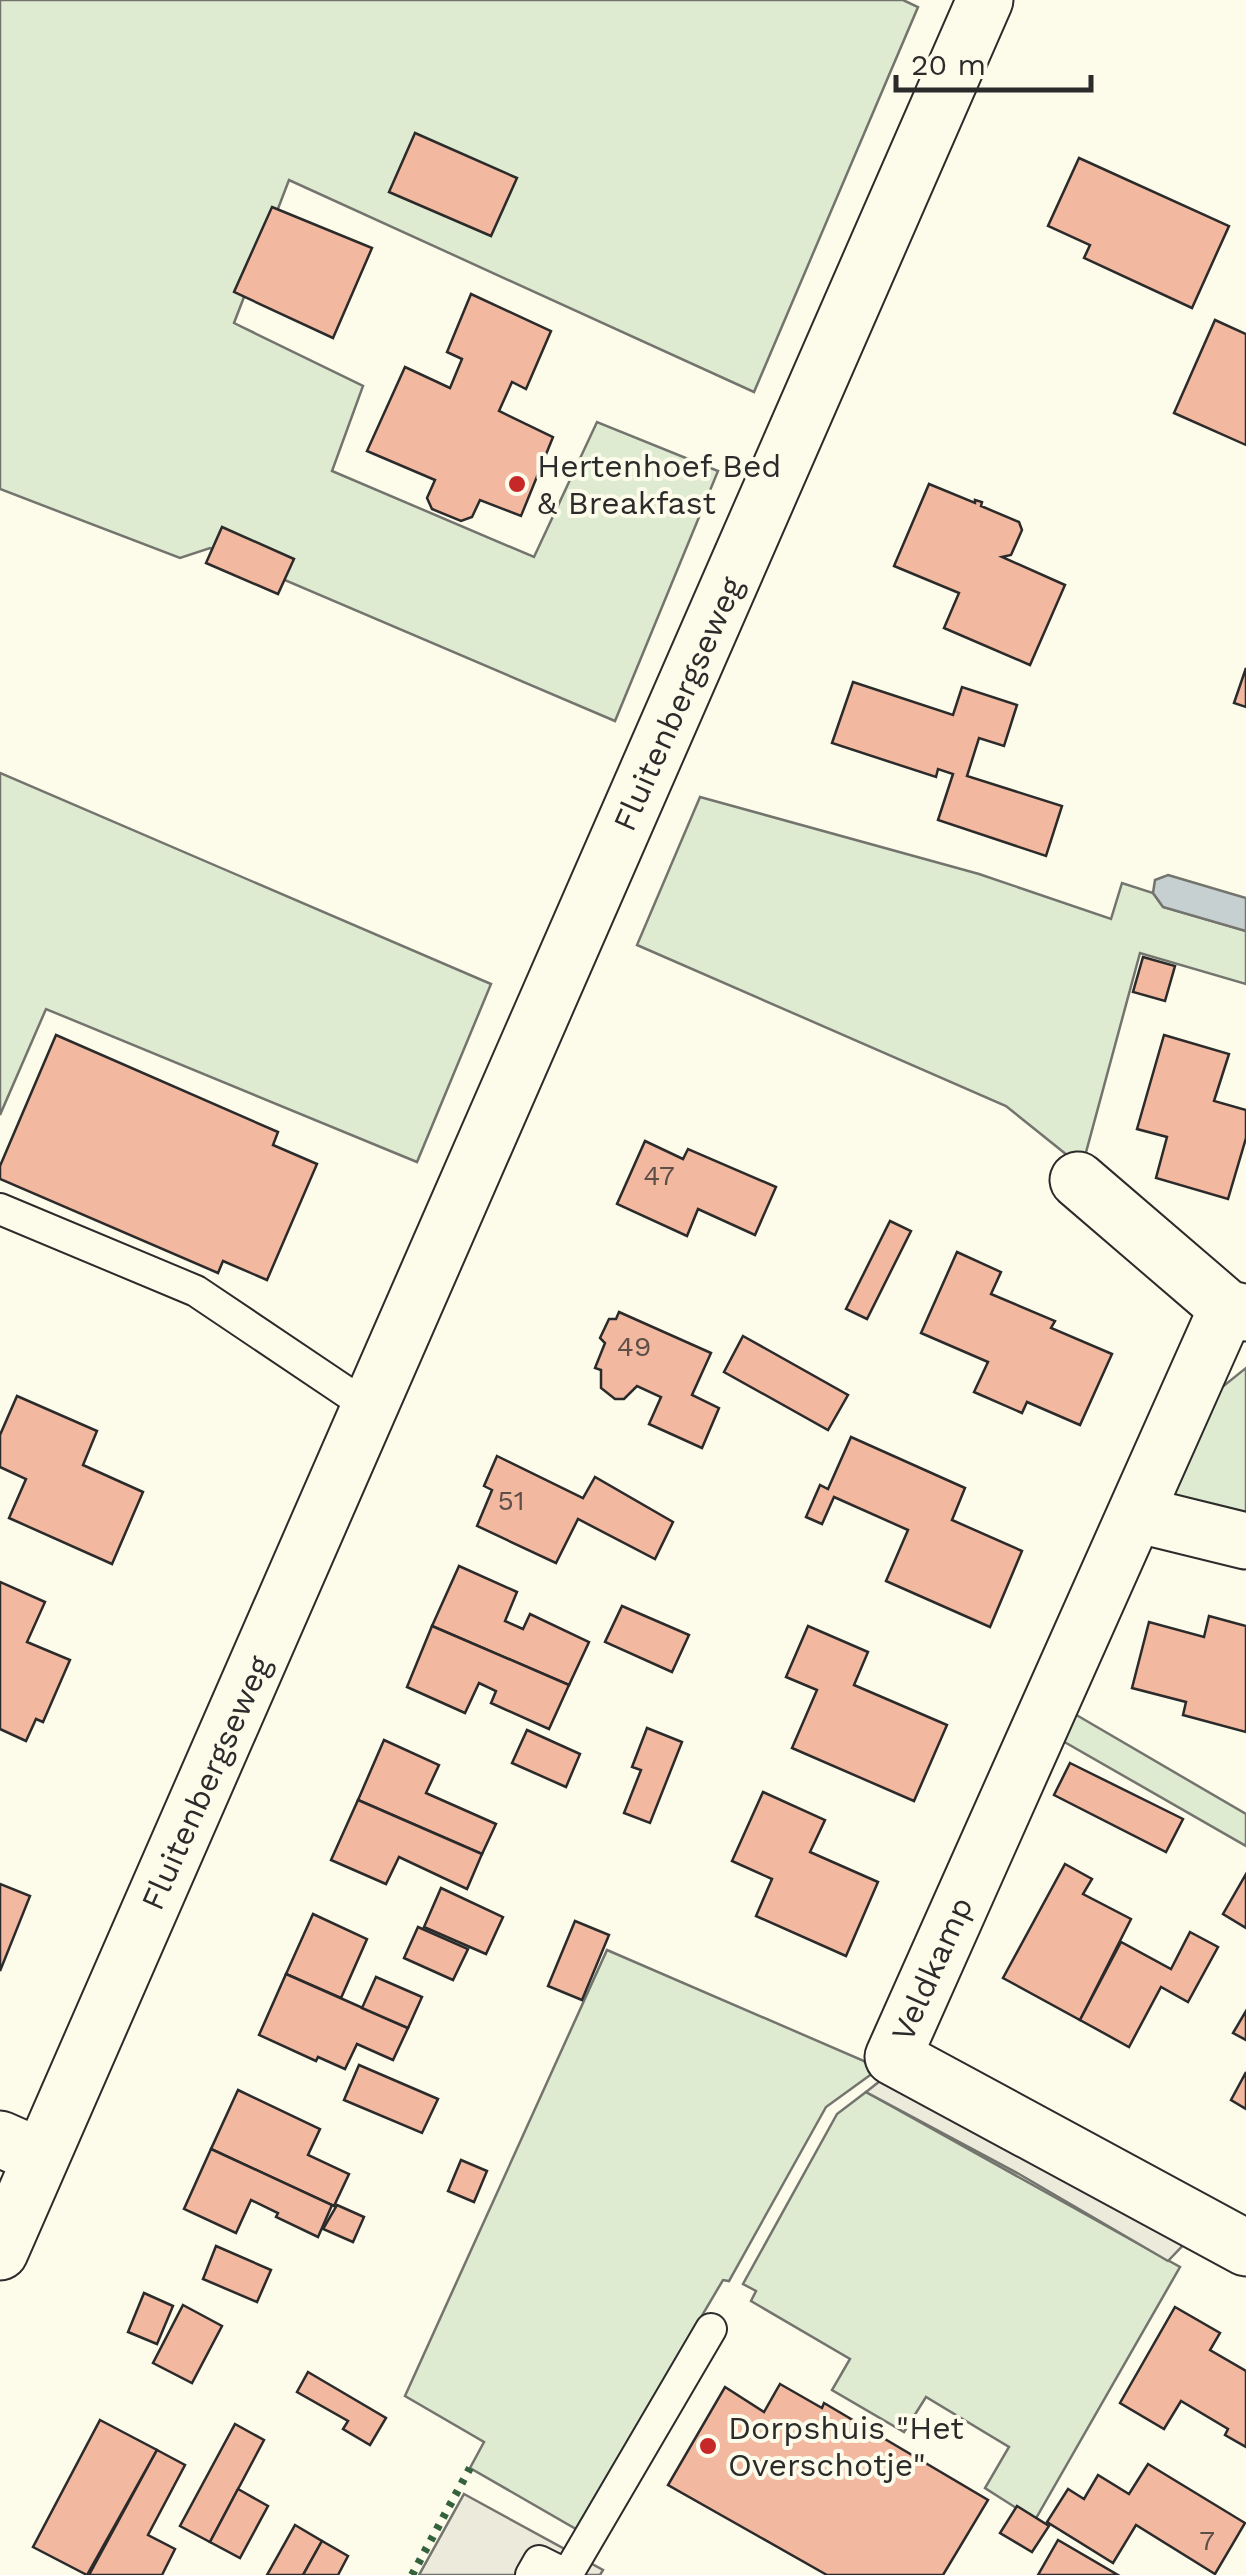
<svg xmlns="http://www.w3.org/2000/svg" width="1246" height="2575" viewBox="0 0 1246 2575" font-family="'Work Sans',sans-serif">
<rect width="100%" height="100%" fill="#fdfbea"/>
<g fill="#deebd1" stroke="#74746e" stroke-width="2.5">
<path d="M0,0H903L918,7L754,392L289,180L234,323L363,386L332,471L534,557L597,422L718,471L615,721L210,548L180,558L0,489Z"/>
<path d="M0,773L491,984L417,1162L46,1009L0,1115Z"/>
<path d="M700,797L979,874L1111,919L1122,883L1153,893L1163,907L1246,931V984L1140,953L1082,1167L1006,1106L637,945Z"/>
<path d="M1246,1368V1523L1176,1500L1174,1495L1221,1388Z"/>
<path d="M1073,1713L1246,1814V1846L1061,1740Z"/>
<path d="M607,1950L864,2061L873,2073L826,2107L729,2281L723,2280L576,2529L470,2468L484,2442L405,2396Z"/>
<path d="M866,2092L1180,2267L1035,2520L985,2488L1009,2447L926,2397L904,2432L832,2390L850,2359L751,2301L756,2291L743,2284L837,2114Z"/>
</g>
<g fill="#eceadb" stroke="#74746e" stroke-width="2.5">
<path d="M885,2077L1188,2240L1168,2261L1019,2174L866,2092Z"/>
<path d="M464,2494L603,2570L600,2575H419Z"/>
</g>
<path fill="#c7d0d0" stroke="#74746e" stroke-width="2.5" d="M1168,875L1246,898V931L1163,907L1153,893L1155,880Z"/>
<g fill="#f2b8a0" stroke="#2b2b2b" stroke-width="2.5">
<path d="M415,133L517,178L491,236L389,192Z"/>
<path d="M1079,158L1229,226L1192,308L1084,258L1090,245L1048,226Z"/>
<path d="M272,207L372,248L333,338L234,292Z"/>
<path d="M471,294L551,331L526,389L512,382L499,411L553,437L521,516L480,500L472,517L461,521L432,509L427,498L435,480L367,451L405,367L450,388L462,359L447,352Z"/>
<path d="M1215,320L1246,334V445L1174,413Z"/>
<path d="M929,484L975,503V500L982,502L981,506L1019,522L1022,530L1011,555L1002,557L1065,585L1030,665L944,628L959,593L894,566Z"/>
<path d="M222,527L294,559L278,594L206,563Z"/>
<path d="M1246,668V707L1234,703Z"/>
<path d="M853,682L953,715L962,687L1017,705L1004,746L979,738L967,776L1062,806L1046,856L938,820L953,774L938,769L936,777L832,743Z"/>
<path d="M1143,957L1175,966L1165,1001L1133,992Z"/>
<path d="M56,1035L278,1132L273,1145L317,1164L267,1280L223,1261L218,1273L0,1179V1166Z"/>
<path d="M1164,1035L1229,1054L1214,1101L1246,1110V1138L1228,1199L1156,1178L1167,1137L1137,1129Z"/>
<path d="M645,1141L683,1159L688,1149L776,1187L755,1235L698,1209L687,1236L617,1204Z"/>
<path d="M890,1221L911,1231L867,1319L846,1309Z"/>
<path d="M957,1252L1001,1272L991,1294L1055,1321L1051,1328L1112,1354L1080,1425L1027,1402L1022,1413L974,1392L988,1362L921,1333Z"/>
<path d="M619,1312L711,1353L692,1395L719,1408L702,1448L649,1424L661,1397L637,1386L624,1399H615L601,1388V1370L595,1368L605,1343L600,1338L609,1319H616Z"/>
<path d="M743,1336L848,1395L828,1430L724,1372Z"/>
<path d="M17,1396L97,1431L83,1465L143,1492L112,1564L9,1518L26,1479L0,1467V1435Z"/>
<path d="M851,1437L965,1488L952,1520L1022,1551L990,1627L886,1581L908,1530L834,1497L822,1524L806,1517L820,1485L828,1489Z"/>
<path d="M497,1456L583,1498L595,1477L673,1522L655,1559L578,1519L556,1563L477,1526L492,1490L484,1486Z"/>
<path d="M459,1566L517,1592L505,1621L523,1629L530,1614L589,1642L569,1685L432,1626Z"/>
<path d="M0,1582L45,1602L27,1642L70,1660L43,1722L36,1719L26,1741L0,1729Z"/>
<path d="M622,1606L689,1635L672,1672L605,1642Z"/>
<path d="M1209,1616L1246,1626V1732L1183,1715L1186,1702L1132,1688L1149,1622L1204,1637Z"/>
<path d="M432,1626L569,1685L549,1729L491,1703L496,1691L479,1683L465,1713L407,1687Z"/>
<path d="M808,1626L868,1652L854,1685L947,1725L914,1801L792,1748L817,1690L786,1677Z"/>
<path d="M647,1728L682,1742L650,1823L624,1813L641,1770L632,1767Z"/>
<path d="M527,1730L580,1754L566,1787L512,1763Z"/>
<path d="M384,1740L439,1765L426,1793L496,1824L482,1854L358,1800Z"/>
<path d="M1070,1763L1183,1819L1166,1852L1054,1795Z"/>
<path d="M763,1792L825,1820L810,1852L878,1882L846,1956L756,1916L772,1879L732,1861Z"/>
<path d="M358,1800L482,1854L467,1889L399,1857L386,1884L331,1860Z"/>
<path d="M1065,1864L1092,1879L1083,1894L1131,1919L1080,2020L1003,1978Z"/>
<path d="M1246,1874V1928L1223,1914Z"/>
<path d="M0,1884L30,1896L0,1971Z"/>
<path d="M441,1888L503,1917L486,1954L424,1927Z"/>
<path d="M313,1914L367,1939L341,1998L286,1974Z"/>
<path d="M575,1921L609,1935L582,2000L548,1986Z"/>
<path d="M418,1927L468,1949L453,1980L404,1958Z"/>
<path d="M1190,1932L1218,1947L1188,2002L1161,1987L1129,2047L1080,2020L1121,1942L1171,1969Z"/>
<path d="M286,1974L408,2028L393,2060L357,2044L345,2069L318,2057L316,2061L259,2035Z"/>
<path d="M376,1977L422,1997L408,2028L362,2008Z"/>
<path d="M1246,2011V2040L1233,2033Z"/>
<path d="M359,2065L438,2099L422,2133L344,2100Z"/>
<path d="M1246,2072V2109L1231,2100Z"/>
<path d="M238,2090L320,2129L308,2155L349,2174L334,2206L211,2149Z"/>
<path d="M211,2149L332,2205L318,2237L276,2217L278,2213L251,2200L236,2233L184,2209Z"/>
<path d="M461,2160L487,2171L474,2202L448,2191Z"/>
<path d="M337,2205L364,2217L353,2242L323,2229Z"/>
<path d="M216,2246L271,2270L257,2302L203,2279Z"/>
<path d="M144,2293L173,2306L157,2344L128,2332Z"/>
<path d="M183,2305L222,2326L192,2383L153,2363Z"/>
<path d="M1175,2307L1220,2333L1210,2350L1246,2371V2447L1225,2435L1228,2429L1181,2401L1164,2429L1120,2403Z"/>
<path d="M308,2372L386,2418L370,2445L343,2429L348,2421L297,2392Z"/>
<path d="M780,2384L822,2408L824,2403L988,2500L943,2575H827L668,2485L725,2387L764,2412Z"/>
<path d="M100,2420L157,2450L87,2575L33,2547Z"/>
<path d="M235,2424L264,2440L210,2542L180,2526Z"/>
<path d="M157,2450L185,2465L148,2535L175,2549L162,2575H89Z"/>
<path d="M1148,2464L1245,2523L1215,2574L1136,2525L1113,2563L1047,2522L1068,2489L1084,2499L1098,2475L1129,2494Z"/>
<path d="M238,2489L268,2506L240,2558L210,2542Z"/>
<path d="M1017,2506L1049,2526L1032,2552L1000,2533Z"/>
<path d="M295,2525L322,2541L303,2575H267Z"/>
<path d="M1058,2540L1118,2575H1038Z"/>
<path d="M322,2541L348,2556L338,2575H303Z"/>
</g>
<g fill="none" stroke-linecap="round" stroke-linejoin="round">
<g stroke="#2b2b2b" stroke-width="34">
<g id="service">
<path d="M0,1209L196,1291L370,1408"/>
<path d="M531,2575L539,2561L567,2575L711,2329"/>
</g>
</g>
<g stroke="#2b2b2b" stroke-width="59">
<g id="minor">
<path d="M1078,1180L1227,1308L1246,1313"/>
<path d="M1227,1308L893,2057L1246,2248"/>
<path d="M1136,1514L1246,1541"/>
<path d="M0,2139L41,2157"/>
</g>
</g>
<g stroke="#2b2b2b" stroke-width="59">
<path id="tertiary" d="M0,2252L985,0"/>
</g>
<use href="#service" stroke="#fdfbea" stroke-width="30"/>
<use href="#minor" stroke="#fdfbea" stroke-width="55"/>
<use href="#tertiary" stroke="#fdfbea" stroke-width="55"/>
<path stroke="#34623c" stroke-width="8" stroke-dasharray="5 8" stroke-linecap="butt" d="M412,2575L470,2468"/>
</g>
<g fill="#c62828" stroke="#fdfbea" stroke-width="4">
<circle cx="517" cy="484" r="10"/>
<circle cx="708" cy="2446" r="10"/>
</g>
<g text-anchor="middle" stroke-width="8" stroke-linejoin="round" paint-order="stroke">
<g font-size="28" fill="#5d4e48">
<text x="659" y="1185">47</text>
<text x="634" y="1356">49</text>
<text x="511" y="1510">51</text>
<text x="1207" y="2550">7</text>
</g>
<g font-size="32" fill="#2b2b2b" stroke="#fdfbea" text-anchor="start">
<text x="537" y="477">Hertenhoef Bed<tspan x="537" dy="37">&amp; Breakfast</tspan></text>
<text x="728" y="2439">Dorpshuis "Het<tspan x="728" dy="37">Overschotje"</tspan></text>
</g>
<g font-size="32" fill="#2b2b2b" stroke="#fdfbea">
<text transform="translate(678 704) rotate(-66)" y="11">Fluitenbergseweg</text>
<text transform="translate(206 1783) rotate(-66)" y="11">Fluitenbergseweg</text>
<text transform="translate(932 1969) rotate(-66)" y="11">Veldkamp</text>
</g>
</g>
<path d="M896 75v15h195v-15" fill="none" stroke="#2b2b2b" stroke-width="5"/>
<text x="911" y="75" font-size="30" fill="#2b2b2b" stroke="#fdfbea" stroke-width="8" paint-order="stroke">20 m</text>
</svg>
